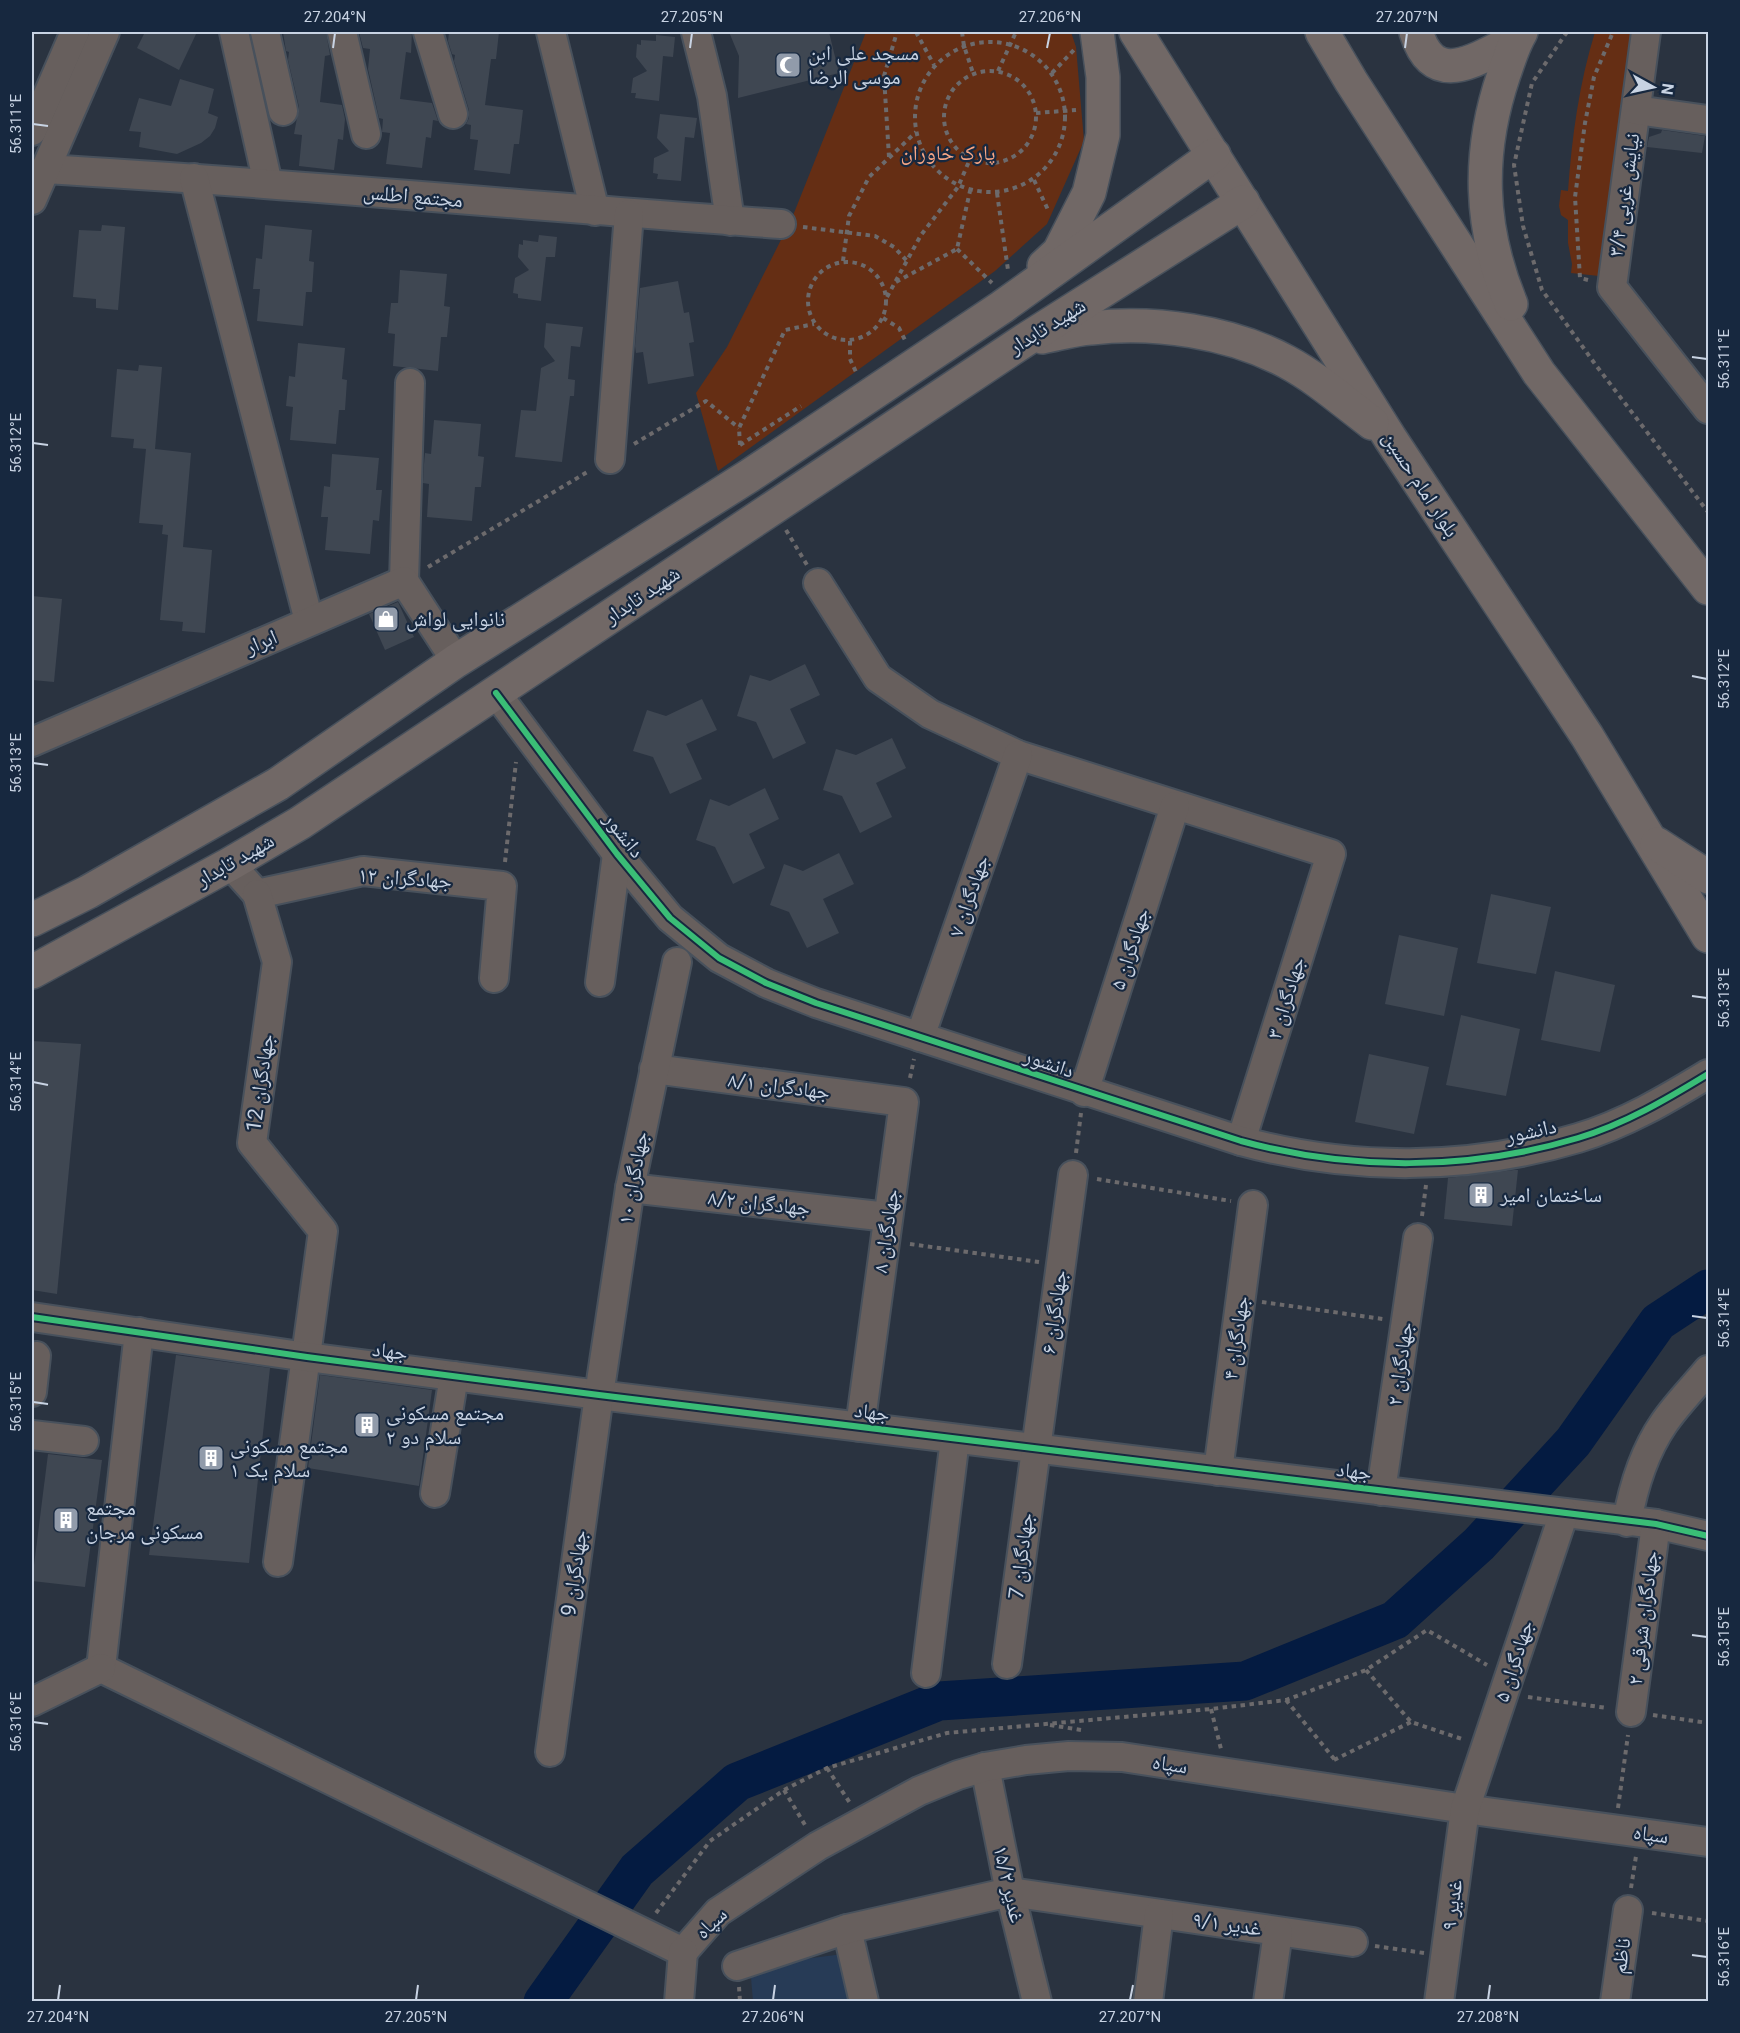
<svg xmlns="http://www.w3.org/2000/svg" width="1740" height="2033" viewBox="0 0 1740 2033" font-family="Roboto,'Noto Naskh Arabic',sans-serif">
<rect width="100%" height="100%" fill="#2a3340"/>
<path fill="#273b56" d="M843,1954L854,2001H753L750,1966Z"/>
<g fill="#652e14">
<path d="M866,32H1071L1076,47L1084,141L1047,224L995,271L718,471L696,393L727,347L792,218Z"/>
<path d="M1595,32H1635L1599,276L1571,273L1572,264L1568,243V220L1561,215L1559,206L1561,190L1568,191C1572,136 1579,84 1595,32Z"/>
</g>
<g fill="none" stroke-linecap="round" stroke-linejoin="round">
<path stroke="#041b41" stroke-width="39" d="M543,2002L637,1870L737,1782L939,1701L1245,1681L1395,1620L1479,1544L1573,1442L1658,1322L1708,1289"/>
</g>
<g fill="#3f4752">
<path d="M145,32H197L179,70L137,48Z"/>
<path d="M283,32H326L330,55L325,56L320,102L342,105L345,119L343,140L338,139L334,170L299,166L302,135L294,134L299,107L288,60L289,52L286,51Z"/>
<path d="M359,32H412L411,53L406,52L400,99L432,103L438,121L433,120L431,138L426,137L422,168L386,164L390,133L382,132L383,119L379,118L368,69L370,49L363,48Z"/>
<path d="M449,32H499L496,59H491L485,105L523,110L519,144H514L510,174L474,170L478,140L470,139L471,125L466,124L469,118V110L454,61L455,55L452,54L448,41Z"/>
<path d="M729,32H829L839,73L738,98L739,56Z"/>
<path d="M656,35L675,37L673,57L663,56L659,101L635,98L636,93H631L633,78L647,71L636,57L637,44L641,45V40L656,41Z"/>
<path d="M180,79L214,89L208,113L218,117L215,128L210,136L201,143L177,154L139,147L141,132L129,131L139,98L171,106Z"/>
<path d="M660,114L697,118L694,138L685,137L681,181L657,179L658,174L653,173L654,158L669,151L657,138Z"/>
<path d="M1662,130L1705,136L1702,153L1647,147L1649,137L1661,133Z"/>
<path d="M102,225L125,227L118,310L96,308V299L73,297L79,230L101,231Z"/>
<path d="M265,225L312,230L309,261L314,262L312,292H306L303,326L257,321L260,289H253L256,258L262,259Z"/>
<path d="M539,235L557,237L555,257H546L541,301L518,298V294L513,293L515,278L529,270L518,257L519,244L523,245V240L538,242Z"/>
<path d="M400,270L447,274L444,306L450,307L447,337H441L438,371L393,366L395,334L388,333L391,303H398Z"/>
<path d="M678,281L684,313L689,312L694,342L689,343L694,376L648,384L643,352L636,353L635,346L640,288Z"/>
<path d="M546,323L583,327L580,347L571,346L568,379L575,380L574,396H570L562,462L515,457L521,410L536,411L541,368L555,361L544,347Z"/>
<path d="M298,343L345,348L342,379L347,380L345,410H339L336,444L290,440L293,407L286,406L289,376L295,377Z"/>
<path d="M139,365L162,367L155,449L191,453L183,547L212,550L205,633L182,631L183,622L160,620L168,535L162,534L163,525L139,523L146,449L133,448L134,439L111,437L117,369L138,371Z"/>
<path d="M434,420L481,424L478,456L484,457L481,487H475L472,521L427,517L429,484L423,483L424,464L425,453L431,454Z"/>
<path d="M332,454L379,458L376,490H382L379,521L373,520L370,554L325,550L328,517H321L324,486L330,487Z"/>
<path d="M32,596L62,599L54,682L32,680Z"/>
<path d="M398,602L414,637L385,650L369,614Z"/>
<path d="M805,664L820,695L790,709L806,743L773,759L756,722L737,716L750,675L770,681Z"/>
<path d="M702,699L717,730L686,744L702,779L670,794L653,757L633,751L647,710L666,716Z"/>
<path d="M892,738L906,768L876,783L892,817L860,833L842,796L823,790L836,749L856,755Z"/>
<path d="M765,788L779,819L749,834L765,868L733,884L715,847L696,840L710,799L729,806Z"/>
<path d="M839,853L854,884L823,899L839,933L807,948L789,912L770,905L784,864L803,871Z"/>
<path d="M1491,894L1551,907L1536,974L1477,963Z"/>
<path d="M1399,935L1458,948L1444,1016L1385,1004Z"/>
<path d="M1555,971L1615,985L1600,1052L1541,1040Z"/>
<path d="M1461,1015L1520,1029L1506,1096L1446,1085Z"/>
<path d="M32,1041L81,1044L57,1294L32,1290Z"/>
<path d="M1369,1054L1429,1067L1414,1134L1355,1122Z"/>
<path d="M1514,1170H1518L1512,1226L1444,1219L1448,1178Z"/>
<path d="M176,1355L270,1368L249,1563L149,1555Z"/>
<path d="M320,1375L432,1390L419,1486L308,1468Z"/>
<path d="M48,1454L102,1460L85,1587L32,1581Z"/>
</g>
<g fill="none" stroke-linecap="round" stroke-linejoin="round">
<g stroke="#48515c" stroke-width="32">
<g id="minor">
<path d="M234,32L268,184"/>
<path d="M265,32L283,111"/>
<path d="M342,32L366,134"/>
<path d="M428,32L453,114"/>
<path d="M551,32L595,211"/>
<path d="M696,32L712,96L730,221"/>
<path d="M1646,32L1612,287L1708,409"/>
<path d="M1636,110L1708,120"/>
<path d="M32,131L75,32"/>
<path d="M45,169C291,183 536,207 781,224"/>
<path d="M194,178L309,621"/>
<path d="M32,200L105,32"/>
<path d="M610,459L629,214"/>
<path d="M404,581L410,383"/>
<path d="M818,583L878,678L930,714L1018,755L1331,854L1241,1141"/>
<path d="M496,693L617,854L670,918L719,958L766,983L816,1003L1241,1141C1351,1171 1468,1171 1578,1138C1625,1124 1667,1099 1708,1074"/>
<path d="M32,742L404,581L456,661"/>
<path d="M230,864L257,894L363,871L502,886L494,978"/>
<path d="M257,894L277,962L252,1143L323,1231L278,1562"/>
<path d="M600,982L617,854"/>
<path d="M920,1037L1018,755"/>
<path d="M654,1069L904,1102L860,1427"/>
<path d="M1084,1092L1175,806"/>
<path d="M630,1188L888,1217"/>
<path d="M32,1317L307,1357L599,1395L1656,1524L1708,1536"/>
<path d="M32,1392L36,1356"/>
<path d="M32,1435L84,1441"/>
<path d="M1218,1471L1253,1205"/>
<path d="M1381,1491L1418,1238"/>
<path d="M435,1493L454,1376"/>
<path d="M1627,1522C1633,1488 1644,1452 1664,1423C1677,1404 1694,1387 1708,1370"/>
<path d="M1007,1664L1073,1175"/>
<path d="M101,1668L683,1952"/>
<path d="M101,1668L139,1332"/>
<path d="M926,1673L955,1439"/>
<path d="M32,1702L101,1668"/>
<path d="M1631,1712L1656,1524"/>
<path d="M550,1752L599,1395L630,1188L677,962"/>
<path d="M985,1767L1010,1892L1037,2002"/>
<path d="M847,1929L864,2002"/>
<path d="M683,1952L718,1912L818,1846L919,1791L958,1775L985,1767L1026,1760L1069,1756L1122,1757L1465,1809L1708,1842"/>
<path d="M737,1966L847,1929L1010,1892L1353,1942"/>
<path d="M679,2002L683,1952"/>
<path d="M1148,2002L1159,1914"/>
<path d="M1268,2002L1278,1932"/>
<path d="M1439,2002L1465,1809L1564,1513"/>
<path d="M1615,2002L1628,1910"/>
</g>
</g>
<g stroke="#48515c" stroke-width="36">
<g id="major">
<path d="M1136,32L1390,438L1587,736L1708,936"/>
<path d="M1322,32L1351,81L1539,373L1708,588"/>
<path d="M1416,32C1435,92 1478,57 1516,40"/>
<path d="M1044,266L1059,252L1089,193L1103,135V77L1097,32"/>
<path d="M1511,304C1479,227 1477,153 1504,74C1509,60 1513,45 1521,32"/>
<path d="M1042,337C1058,334 1074,329 1091,328C1155,321 1229,331 1287,362C1317,378 1344,402 1372,423"/>
<path d="M1657,844L1708,877"/>
<path d="M32,920L88,892L278,784L456,661L749,476L1002,307L1214,155"/>
<path d="M32,972L230,864L300,823L1025,340L1243,202"/>
</g>
</g>
<g stroke="#6c6a6c" stroke-width="4" stroke-dasharray="4.5 4.5" stroke-linecap="butt">
<path d="M916,32L934,65"/>
<path d="M962,32L964,46L973,73"/>
<path d="M1567,32L1532,83L1514,165L1523,226L1542,290L1595,364L1708,512"/>
<circle cx="990" cy="117" r="75"/>
<path d="M998,71L1016,32"/>
<circle cx="990" cy="117" r="46"/>
<path d="M1052,73L1074,50"/>
<path d="M1036,113L1076,110"/>
<path d="M889,157L884,76L897,32"/>
<path d="M1034,180L1049,212"/>
<path d="M997,193L1008,270"/>
<path d="M803,227L875,236L894,247L907,261"/>
<path d="M957,249L992,283"/>
<path d="M843,261L849,216L869,177L916,132"/>
<circle cx="847" cy="301" r="39"/>
<path d="M1588,280L1580,278L1575,197L1585,123L1594,77L1613,32"/>
<path d="M896,282L957,249L970,191"/>
<path d="M887,297L921,235L958,187L970,159"/>
<path d="M883,318L899,328L905,340"/>
<path d="M850,341V359L856,372"/>
<path d="M634,444L706,401L739,428"/>
<path d="M740,445L801,406"/>
<path d="M740,445L739,428L785,330L814,324"/>
<path d="M786,530L807,565"/>
<path d="M428,567L589,471"/>
<path d="M505,862L516,762"/>
<path d="M910,1078L914,1059"/>
<path d="M1076,1153L1081,1113"/>
<path d="M1097,1179L1231,1201"/>
<path d="M1422,1216L1426,1185"/>
<path d="M910,1244L1039,1262"/>
<path d="M1262,1302L1383,1319"/>
<path d="M1366,1670L1411,1722L1465,1740"/>
<path d="M1528,1697L1607,1708"/>
<path d="M1286,1700L1335,1760"/>
<path d="M1211,1709L1221,1749"/>
<path d="M1653,1715L1708,1723"/>
<path d="M1050,1725L1081,1730"/>
<path d="M1334,1760L1411,1722"/>
<path d="M827,1768L850,1803"/>
<path d="M784,1790L805,1825"/>
<path d="M1618,1808L1628,1735"/>
<path d="M1631,1888L1636,1856"/>
<path d="M656,1913L710,1841L784,1790L827,1768L947,1733L1211,1709L1286,1700L1366,1670L1427,1630L1487,1665"/>
<path d="M1652,1913L1708,1921"/>
<path d="M1375,1946L1424,1953"/>
<path d="M739,1987L740,2002"/>
</g>
<use href="#minor" stroke="#675f5d" stroke-width="28"/>
<use href="#major" stroke="#716866" stroke-width="33"/>
<g stroke="#17283f" stroke-width="10">
<g id="cycleway">
<path d="M496,693L617,854L670,918L719,958L766,983L816,1003L1241,1141C1351,1171 1468,1171 1578,1138C1625,1124 1667,1099 1708,1074"/>
<path d="M32,1317L307,1357L599,1395L1656,1524L1708,1536"/>
</g>
</g>
<use href="#cycleway" stroke="#3abd76" stroke-width="6"/>
</g>
<path fill="none" stroke="#c8d3e3" stroke-width="2" d="M333,48L335,33M690,48L692,33M1047,48L1050,33M1405,48L1407,33M33,124L48,126M1692,357L1707,359M33,443L48,445M1692,676L1707,679M33,763L48,765M1692,996L1707,998M33,1082L48,1085M1692,1316L1707,1318M33,1402L48,1404M1692,1635L1707,1637M33,1722L48,1724M1692,1955L1707,1957M58,2000L60,1985M416,2000L418,1985M773,2000L775,1985M1130,2000L1133,1985M1488,2000L1490,1985"/>
<defs>
<g id="mosque-square" transform="scale(1.35)"><rect x="-9" y="-9" width="18" height="18" rx="4" fill="#919baa" stroke="#17283f"/><path d="M3.5-4.9A6 6 0 1 0 3.5 4.9A5 5 0 1 1 3.5-4.9Z" fill="#fff"/></g>
<g id="shop-square" transform="scale(1.35)"><rect x="-9" y="-9" width="18" height="18" rx="4" fill="#919baa" stroke="#17283f"/><path d="M-5-2.5h2.3a2.7 3.5 0 0 1 5.4 0H5L5.5 6h-11ZM-1.5-2.5h3a1.5 2.3 0 0 0-3 0Z" fill="#fff"/></g>
<g id="building-square" transform="scale(1.35)"><rect x="-9" y="-9" width="18" height="18" rx="4" fill="#919baa" stroke="#17283f"/><path d="M-4-6H4V6H1V3H-1V6H-4ZM-2.5-4.3h1.7v1.8h-1.7ZM.8-4.3h1.7v1.8H.8ZM-2.5-1h1.7V.8h-1.7ZM.8-1h1.7V.8H.8Z" fill="#fff"/></g>
</defs>
<g fill-rule="evenodd">
<use href="#mosque-square" x="788" y="65"/>
<use href="#shop-square" x="386" y="619"/>
<use href="#building-square" x="1481" y="1195"/>
<use href="#building-square" x="367" y="1425"/>
<use href="#building-square" x="211" y="1458"/>
<use href="#building-square" x="66" y="1520"/>
</g>
<g text-anchor="middle" stroke-width="4.5" stroke-linejoin="round" paint-order="stroke">
<g font-size="21" fill="#c8d3e3" stroke="#17283f" text-anchor="start">
<text x="808" y="60">مسجد علی ابن<tspan x="808" dy="24">موسی الرضا</tspan></text>
<text x="406" y="626">نانوایی لواش</text>
<text x="1500" y="1202">ساختمان امیر</text>
<text x="386" y="1420">مجتمع مسکونی<tspan x="386" dy="24">سلام دو ۲</tspan></text>
<text x="230" y="1453">مجتمع مسکونی<tspan x="230" dy="24">سلام یک ۱</tspan></text>
<text x="86" y="1515">مجتمع<tspan x="86" dy="24">مسکونی مرجان</tspan></text>
</g>
<g font-size="21" fill="#f9a785" stroke="#17283f">
<text x="948" y="160">پارک خاوران</text>
</g>
<g font-size="21" fill="#c8d3e3" stroke="#17283f">
<text transform="translate(1624 195) rotate(-82)" y="7">نیایش غربی ۳/۴</text>
<text transform="translate(413 196) rotate(5)" y="7">مجتمع اطلس</text>
<text transform="translate(1047 326) rotate(-32)" y="7">شهید تابدار</text>
<text transform="translate(1421 484) rotate(57)" y="7">بلوار امام حسین</text>
<text transform="translate(642 595) rotate(-34)" y="7">شهید تابدار</text>
<text transform="translate(261 642) rotate(-23)" y="7">ابرار</text>
<text transform="translate(624 835) rotate(52)" y="7">دانشور</text>
<text transform="translate(235 860) rotate(-30)" y="7">شهید تابدار</text>
<text transform="translate(405 878) rotate(4)" y="7">جهادگران ۱۲</text>
<text transform="translate(969 896) rotate(-71)" y="7">جهادگران ۷</text>
<text transform="translate(1130 949) rotate(-72)" y="7">جهادگران ۵</text>
<text transform="translate(1286 998) rotate(-73)" y="7">جهادگران ۳</text>
<text transform="translate(1049 1063) rotate(19)" y="7">دانشور</text>
<text transform="translate(260 1083) rotate(-82)" y="7">جهادگران 12</text>
<text transform="translate(779 1086) rotate(7)" y="7">جهادگران ۸/۱</text>
<text transform="translate(1531 1131) rotate(-12)" y="7">دانشور</text>
<text transform="translate(633 1178) rotate(-80)" y="7">جهادگران ۱۰</text>
<text transform="translate(759 1203) rotate(6)" y="7">جهادگران ۸/۲</text>
<text transform="translate(886 1231) rotate(-82)" y="7">جهادگران ۸</text>
<text transform="translate(1054 1312) rotate(-82)" y="7">جهادگران ۶</text>
<text transform="translate(1236 1338) rotate(-82)" y="7">جهادگران ۴</text>
<text transform="translate(390 1351) rotate(7)" y="7">جهاد</text>
<text transform="translate(1400 1364) rotate(-82)" y="7">جهادگران ۲</text>
<text transform="translate(872 1412) rotate(7)" y="7">جهاد</text>
<text transform="translate(1354 1471) rotate(7)" y="7">جهاد</text>
<text transform="translate(1021 1556) rotate(-83)" y="7">جهادگران 7</text>
<text transform="translate(574 1573) rotate(-82)" y="7">جهادگران 9</text>
<text transform="translate(1643 1618) rotate(-83)" y="7">جهادگران شرقی ۲</text>
<text transform="translate(1514 1661) rotate(-72)" y="7">جهادگران ۵</text>
<text transform="translate(1170 1764) rotate(9)" y="7">سپاه</text>
<text transform="translate(1651 1834) rotate(8)" y="7">سپاه</text>
<text transform="translate(1009 1884) rotate(77)" y="7">غدیر ۱۵/۲</text>
<text transform="translate(1452 1905) rotate(-82)" y="7">غدیر ۹</text>
<text transform="translate(711 1923) rotate(-44)" y="7">سپاه</text>
<text transform="translate(1227 1924) rotate(8)" y="7">غدیر ۹/۱</text>
<text transform="translate(1621 1956) rotate(-82)" y="7">ناظم</text>
</g>
</g>
<rect width="1740" height="2033" fill="none" stroke="#17283f" stroke-width="66"/>
<g transform="translate(1653 87) rotate(98)" stroke="#17283f" stroke-width="4.5" paint-order="stroke">
<path d="M0-4.5L10 22L0 15L-10 22Z" fill="#c8d3e3"/>
<text y="-9" font-size="16" font-weight="bold" text-anchor="middle" fill="#c8d3e3">N</text>
</g>
<rect x="33" y="33" width="1674" height="1967" fill="none" stroke="#c8d3e3" stroke-width="2"/>
<g font-size="15" text-anchor="middle" fill="#c8d3e3">
<text x="335" y="22">27.204°N</text>
<text x="692" y="22">27.205°N</text>
<text x="1050" y="22">27.206°N</text>
<text x="1407" y="22">27.207°N</text>
<text transform="translate(16 124) rotate(-90)" y="5">56.311°E</text>
<text transform="translate(1724 359) rotate(-90)" y="5">56.311°E</text>
<text transform="translate(16 443) rotate(-90)" y="5">56.312°E</text>
<text transform="translate(1724 679) rotate(-90)" y="5">56.312°E</text>
<text transform="translate(16 763) rotate(-90)" y="5">56.313°E</text>
<text transform="translate(1724 998) rotate(-90)" y="5">56.313°E</text>
<text transform="translate(16 1082) rotate(-90)" y="5">56.314°E</text>
<text transform="translate(1724 1318) rotate(-90)" y="5">56.314°E</text>
<text transform="translate(16 1402) rotate(-90)" y="5">56.315°E</text>
<text transform="translate(1724 1637) rotate(-90)" y="5">56.315°E</text>
<text transform="translate(16 1722) rotate(-90)" y="5">56.316°E</text>
<text transform="translate(1724 1957) rotate(-90)" y="5">56.316°E</text>
<text x="58" y="2022">27.204°N</text>
<text x="416" y="2022">27.205°N</text>
<text x="773" y="2022">27.206°N</text>
<text x="1130" y="2022">27.207°N</text>
<text x="1488" y="2022">27.208°N</text>
</g>
</svg>
